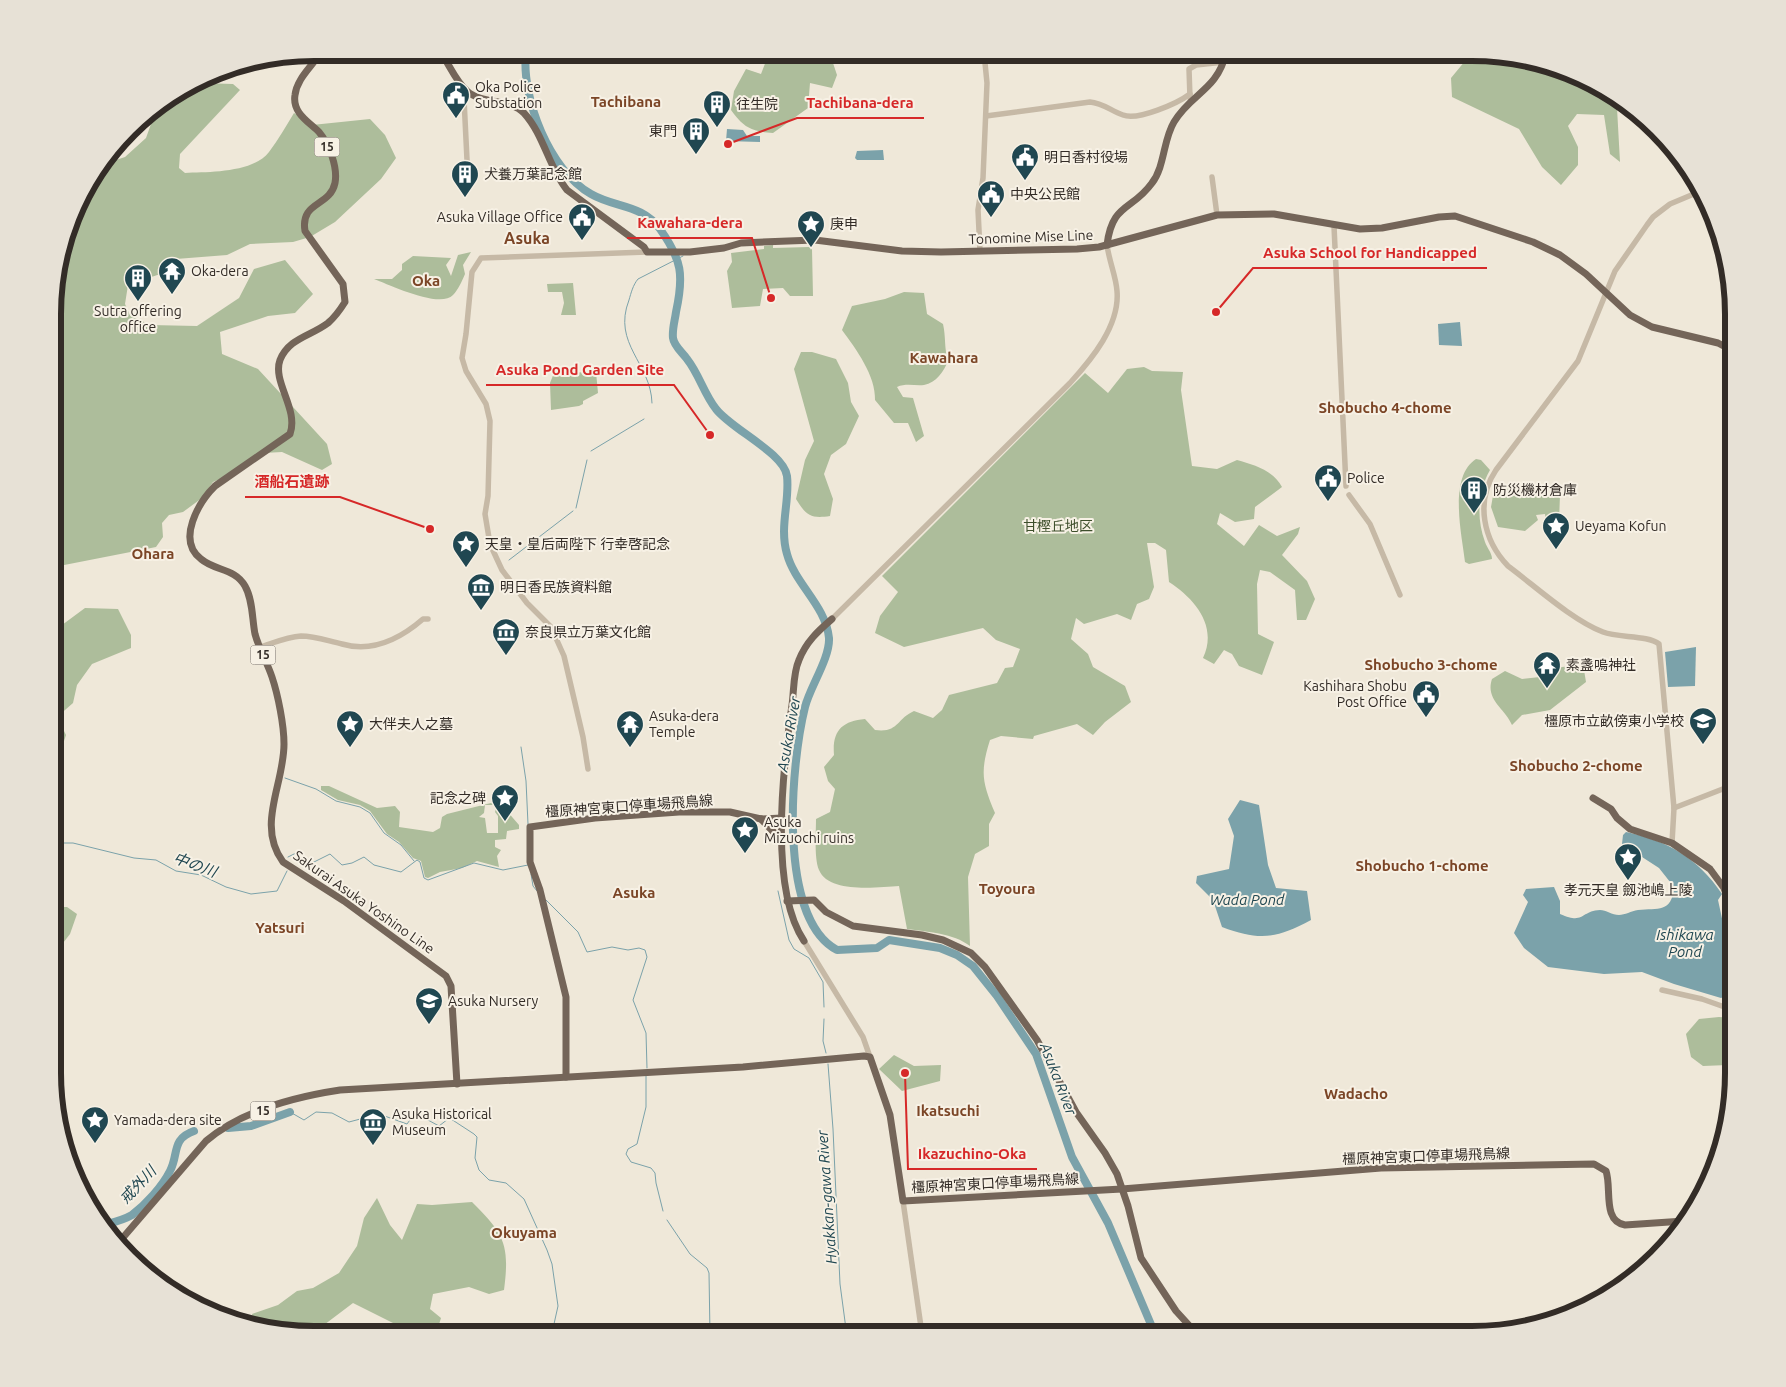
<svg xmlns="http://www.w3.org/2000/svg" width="1786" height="1387" viewBox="0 0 1786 1387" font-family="Ubuntu,'Noto Sans JP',sans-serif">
<rect width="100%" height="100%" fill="#efe8d9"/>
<g fill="#adbd9b" fill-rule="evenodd">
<path d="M769,53H809L831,57L837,75L832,88L810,83L808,108L773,133C751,131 744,128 731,110L734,91L746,69L761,74Z"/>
<path d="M1477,53H1489L1572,73L1629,108H1617L1620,162L1610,154L1604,115L1577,114L1568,126L1578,147V165L1561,185L1542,167L1519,129L1452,97L1451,78L1470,55Z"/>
<path d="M201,83L233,84L240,90L180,154L179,168L185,173C209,172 253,173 269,152C278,140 286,126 294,113L312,125L370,119L385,135L396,158L381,179L335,222L310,237L293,242L250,244L227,255L176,259L172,270L128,285L125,304L130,315L150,325L197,326L239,298L254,269L285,260L313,294L295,313L268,316L220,332L222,354L258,369L327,444L332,464L322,470L282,452L264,453L236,472L213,482L202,498L183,512L169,515L162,523L163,537L156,547L54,567L55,280L87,184L104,164L125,157L146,138L151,124L148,114Z"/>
<path d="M773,245V248L809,247L812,249L813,296H790L783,288L763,289L760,306L732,308L727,271L732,262L731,253L764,249V246Z"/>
<path d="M471,252L463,265L465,274C462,281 458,290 453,295C440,309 390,285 374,279H392L402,270V264L413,256L451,258L446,265L451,276L458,255Z"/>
<path d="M573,283L576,315H561L564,303L562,292H548L547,284Z"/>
<path d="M904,292L924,293L927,314L943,324C946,337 944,348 948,361C944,371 936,383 924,385C915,386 906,383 897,387L903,397L913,398L924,436L916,442L908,423H894L875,400C876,376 856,349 842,330L852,306L885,299Z"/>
<path d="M801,352H812L836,359L848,383L851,402L859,416L846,444L831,455L824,474L833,499L830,516C810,519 806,515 796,499L805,460L814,441L794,369Z"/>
<path d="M1144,367L1152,371L1183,372L1181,390L1192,466L1217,469L1237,460C1254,465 1273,470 1282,487L1255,507L1254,519L1235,522L1220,513L1217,524L1244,546L1259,525L1277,536L1300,527L1298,534L1282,555L1307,581L1315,599L1306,620H1297L1295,590L1270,572L1260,570L1257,584L1258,634L1274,642L1262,675L1239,666L1232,654L1224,650L1214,664L1203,658C1218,626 1195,599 1169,582L1166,550L1155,543H1147L1154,587L1149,599L1137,604L1131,620L1117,614L1084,624L1076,618L1071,639L1088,654L1093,667L1125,686L1131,702L1105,722L1093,735L1077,724L1034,736L1033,739L1001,736L990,740C980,772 982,782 995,813L989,824V846L975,854L968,877L970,946C953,933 928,932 907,929L899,886C878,887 829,894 819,870C814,859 816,832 816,819L830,812L835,789L828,781L824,767L834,755C832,731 842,721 865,719L875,730C899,733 896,719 914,711L933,718L942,710L949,695L997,683L1005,668L1013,667L1020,649L996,640L983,628L904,647L875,633L880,616L898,592L882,576L1085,373L1108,393L1127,369Z"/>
<path d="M596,372L598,393L583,401V404L579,406L551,410L550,383L554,373Z"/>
<path d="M1476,459L1481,460L1490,470C1478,491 1476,518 1485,542C1487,548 1492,553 1492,559L1469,564L1465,562C1462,535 1448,477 1476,459Z"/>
<path d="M1512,488L1533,492H1545V496L1552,492L1560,495L1559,522L1546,523L1545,514L1536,515L1538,520L1525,531L1498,527L1491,507L1494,490Z"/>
<path d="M85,608L118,609L131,635V648L92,664L77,685L73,703L57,717L66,735L61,750L54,751V625H62Z"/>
<path d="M1573,666L1584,670L1586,682L1550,710L1522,715L1512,725C1505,708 1485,700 1492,679L1505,671L1522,679L1540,677V671L1551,668Z"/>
<path d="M321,786H329L377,808L395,806L400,812L399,827L433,832L440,828L442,817L447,814L495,802L501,804L519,825V829L507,831L506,839L495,840V847L501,850L497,856L499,867L477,861L462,868L440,872L428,878L425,877L421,861L413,858L399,842L387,834L370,811L360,805L338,800L321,790ZM485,805H497L495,812L498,816V833H487L485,818L479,817L484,813Z"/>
<path d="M53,907H67L77,914L70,934L53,956Z"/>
<path d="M1719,1017L1733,1018V1059L1728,1065L1703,1066L1691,1057L1686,1034L1699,1019Z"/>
<path d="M894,1055L914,1066L941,1065L940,1081L902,1091L879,1069Z"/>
<path d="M377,1198L390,1225L402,1240L417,1204L432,1205L472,1202C504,1234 510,1244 504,1290L489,1294L469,1287L433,1294L430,1309L441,1318L436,1334H403L393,1323L353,1303L312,1334H297L254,1324L252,1314L278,1305L297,1291L313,1288L339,1273L357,1246L364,1218Z"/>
</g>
<g fill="#7ba2aa">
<path d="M727,129L743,130L747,136H760V142L726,141Z"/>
<path d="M883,150L884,160H857L855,158L857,151Z"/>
<path d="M1460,322L1462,346L1439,345L1438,324Z"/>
<path d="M1696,647L1695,686L1668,687L1665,652Z"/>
<path d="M1240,800L1259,805L1268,865L1276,888L1307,891L1311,920C1275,939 1260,941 1222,927L1213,900L1196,883L1197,876L1229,869L1234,836L1228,819Z"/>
<path d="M1626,832C1668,841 1698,858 1722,894L1718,900L1731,960L1726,996L1721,998L1674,984L1642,972L1604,974L1548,967L1524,948L1514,933L1528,902L1523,895L1526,889L1554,887L1560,901V914C1585,925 1580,911 1600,910C1606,910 1612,915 1619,915C1625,915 1631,911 1638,910C1658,908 1672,913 1674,887L1659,868L1622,844L1623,835Z"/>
</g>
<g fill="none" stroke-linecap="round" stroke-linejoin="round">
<g stroke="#7ba2aa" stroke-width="1">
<path d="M652,403C651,363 612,344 629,300C631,293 633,285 638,279L683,256"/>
<path d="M591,451L644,419"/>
<path d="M576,508L587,460"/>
<path d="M509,560L573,511"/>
<path d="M521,747L526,781L528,824"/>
<path d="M285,778L316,789L336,801L360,807L370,813L384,833L401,845L414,861"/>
<path d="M54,843H73L134,858L156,860L176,871L201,875L226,887L251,894L277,891L287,871"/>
<path d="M288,857L296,853L305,862L310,864L330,854L342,865L352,863L364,857L374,865L401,872L417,860L420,862L424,878L428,880L474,863L503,870L528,865"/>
<path d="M531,874L533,886L537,891"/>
<path d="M778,891L789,940L794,949L809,958L823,982L824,1007"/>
<path d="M546,900L578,932L587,952L612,947L628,950L639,948L645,950L647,957L633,1000L646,1033L647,1068"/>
<path d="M824,1019L823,1041L826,1053"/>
<path d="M828,1064L833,1129L840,1284L846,1329L834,1334"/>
<path d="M646,1075V1107L637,1144L628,1149L626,1154L631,1162L651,1168L655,1173L656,1183L663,1211"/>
<path d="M290,1112L304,1120L316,1112L332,1113L349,1122L379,1114L407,1124L415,1113L439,1126L448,1119H451L474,1134L477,1137L475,1158L479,1170L489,1180L506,1183L524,1199L547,1250L552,1264L558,1306L554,1324L548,1334"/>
<path d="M667,1220L690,1254L707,1268L709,1273L710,1334"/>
<path d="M791,1334L802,1332L808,1334"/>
</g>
<g stroke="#7ba2aa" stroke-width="8">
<path d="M526,53C521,98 550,171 591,194C615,208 642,204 660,229C682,260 684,275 676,312C675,320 672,329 673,338C674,346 682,352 687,359C699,374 704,394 716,409C731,429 784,453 787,476C790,501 779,527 787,554C795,584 826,606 829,638C830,658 810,687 805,707C791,763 777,918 837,950L877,948L889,940L940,948L957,955L973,966L997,996L1036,1054L1072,1157L1108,1223L1155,1334"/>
<path d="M228,1128L251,1126L290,1112"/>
<path d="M107,1224C115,1222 125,1219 132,1215C146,1204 162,1187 170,1171C179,1154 171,1139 194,1131"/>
<path d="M846,1329L851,1334"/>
</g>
<g stroke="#c6b9a6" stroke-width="5.5">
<path d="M466,91L464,99L468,180"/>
<path d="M1190,98L1189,69L1196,65L1224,62"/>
<path d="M986,116L1090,102C1103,103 1111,111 1123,115C1138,121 1178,103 1190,94"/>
<path d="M1212,177L1217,215"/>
<path d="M1334,226L1346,486"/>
<path d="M980,251L978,210L983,178L987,83L984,53"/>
<path d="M1349,495L1370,524L1400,595"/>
<path d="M832,619L1070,383C1092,359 1120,325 1117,291C1116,276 1109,261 1107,245"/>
<path d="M260,647C273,643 287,637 301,636C315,636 328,641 342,644C373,653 400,639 423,619H428"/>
<path d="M588,769L583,737L564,656L551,627L527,603L502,570L490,544L485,514L488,496L490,421L486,404L466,371L462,358L466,334L472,272L481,258L647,252"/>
<path d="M1674,808L1733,785"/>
<path d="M1672,843L1674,808L1659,644C1648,635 1618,638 1603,632C1572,620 1535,586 1508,566C1483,540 1475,501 1496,470L1578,361L1615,271L1647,225L1653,217L1670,204L1701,191"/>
<path d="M804,941L863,1037L870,1057"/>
<path d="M1662,990L1702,999L1733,1010"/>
<path d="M903,1201L922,1334"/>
</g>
<g stroke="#746559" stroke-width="7">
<path d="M320,53C312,67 297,78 295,95C292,113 309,122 319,132C329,144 338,167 335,183C330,207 300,201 305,231L343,284L345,302C340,310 335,317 328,323C311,336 289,338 280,360C272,382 299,409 290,434L215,486C199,502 176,540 201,559C215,571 235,568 245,586C253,600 252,619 255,634C259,649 267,662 272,677C278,695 284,725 284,744C284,785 256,825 283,862L344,901L446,976L451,986L457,1084"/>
<path d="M441,53C449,64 456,82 467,91C482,105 510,98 524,113C544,135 549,168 567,190L644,247L647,252H690L724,248L741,243L788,241L815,240L902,251L941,252L1077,249L1099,247L1217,215L1274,214L1360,229L1382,228L1439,217L1455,216L1533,242L1560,255L1586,274L1630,315L1652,327L1718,343L1733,351"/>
<path d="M1107,245C1112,203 1132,211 1152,183C1165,166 1163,140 1174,122C1191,93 1217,91 1226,53"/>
<path d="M1593,798L1611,809L1617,818L1630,829L1672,843L1710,869L1724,888L1733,913"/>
<path d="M761,819L783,842"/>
<path d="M787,901L814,900L826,912L853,926L922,935L943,940L971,953L985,967L1037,1040L1076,1112L1105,1153L1117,1174L1128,1206L1141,1258L1176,1311L1197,1334"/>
<path d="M804,941C769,889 783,767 792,705C794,691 793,673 799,660C806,642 818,631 832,619"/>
<path d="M566,1077V997L540,890L530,862V827L595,818L679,812H730L761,819L782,818"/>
<path d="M120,1241L206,1141C241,1111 294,1097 340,1090L743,1067L864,1056L870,1057L890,1115L903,1201L1122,1189L1381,1168L1594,1164L1606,1171C1612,1188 1602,1221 1625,1225L1684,1221"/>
</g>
</g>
<defs>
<g id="civic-pin" transform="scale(1.4375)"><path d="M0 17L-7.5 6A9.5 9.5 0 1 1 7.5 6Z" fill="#204751" stroke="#f7f1e5"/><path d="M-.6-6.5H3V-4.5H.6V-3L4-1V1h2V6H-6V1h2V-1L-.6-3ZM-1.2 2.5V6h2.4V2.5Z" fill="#fff"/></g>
<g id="building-pin" transform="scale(1.4375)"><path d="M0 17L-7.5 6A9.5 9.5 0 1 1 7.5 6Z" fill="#204751" stroke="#f7f1e5"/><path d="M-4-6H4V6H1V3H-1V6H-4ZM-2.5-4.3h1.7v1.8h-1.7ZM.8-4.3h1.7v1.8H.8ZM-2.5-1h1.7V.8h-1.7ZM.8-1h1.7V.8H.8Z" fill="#fff"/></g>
<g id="sight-pin" transform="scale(1.4375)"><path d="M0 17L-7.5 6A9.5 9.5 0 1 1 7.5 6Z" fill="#204751" stroke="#f7f1e5"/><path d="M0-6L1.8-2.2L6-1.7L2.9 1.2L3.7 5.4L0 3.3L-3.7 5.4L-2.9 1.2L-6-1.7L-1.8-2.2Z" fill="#fff"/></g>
<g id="temple-pin" transform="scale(1.4375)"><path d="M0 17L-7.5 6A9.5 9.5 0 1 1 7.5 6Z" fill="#204751" stroke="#f7f1e5"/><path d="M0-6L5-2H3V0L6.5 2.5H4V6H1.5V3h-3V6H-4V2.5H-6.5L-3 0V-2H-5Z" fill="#fff"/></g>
<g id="museum-pin" transform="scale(1.4375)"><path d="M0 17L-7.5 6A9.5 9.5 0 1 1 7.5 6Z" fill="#204751" stroke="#f7f1e5"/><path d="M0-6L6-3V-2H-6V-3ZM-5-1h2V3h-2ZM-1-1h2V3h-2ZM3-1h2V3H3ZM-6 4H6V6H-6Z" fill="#fff"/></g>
<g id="school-pin" transform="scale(1.4375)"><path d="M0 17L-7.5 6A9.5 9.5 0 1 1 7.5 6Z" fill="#204751" stroke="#f7f1e5"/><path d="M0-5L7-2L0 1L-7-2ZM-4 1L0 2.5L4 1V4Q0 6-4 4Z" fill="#fff"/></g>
</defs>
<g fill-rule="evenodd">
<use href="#civic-pin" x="456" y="95"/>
<use href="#building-pin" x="717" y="104"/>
<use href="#building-pin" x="696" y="131"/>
<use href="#civic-pin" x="1025" y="157"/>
<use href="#building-pin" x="465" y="174"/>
<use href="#civic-pin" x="991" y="194"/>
<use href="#civic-pin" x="582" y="217"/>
<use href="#sight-pin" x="811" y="224"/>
<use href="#temple-pin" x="172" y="271"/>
<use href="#building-pin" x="138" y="278"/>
<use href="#civic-pin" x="1328" y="478"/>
<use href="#building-pin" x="1474" y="490"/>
<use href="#sight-pin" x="1556" y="526"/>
<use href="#sight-pin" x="466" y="544"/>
<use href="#museum-pin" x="481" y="587"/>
<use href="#museum-pin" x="506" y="632"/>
<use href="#temple-pin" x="1547" y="665"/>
<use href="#civic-pin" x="1426" y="694"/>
<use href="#school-pin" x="1703" y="721"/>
<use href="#sight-pin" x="350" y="724"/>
<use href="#temple-pin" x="630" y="724"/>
<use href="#sight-pin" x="505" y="798"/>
<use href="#sight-pin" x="745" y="830"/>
<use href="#sight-pin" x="1628" y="857"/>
<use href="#school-pin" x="429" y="1001"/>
<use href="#sight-pin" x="95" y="1120"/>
<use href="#museum-pin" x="373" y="1122"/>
</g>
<g text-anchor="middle" stroke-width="4" stroke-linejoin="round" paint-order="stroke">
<g fill="#f7f1e5" stroke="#6e6760" stroke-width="1">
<rect x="314.5" y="137.5" width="25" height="19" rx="4"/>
<rect x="250.5" y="645.5" width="25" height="19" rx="4"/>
<rect x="250.5" y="1101.5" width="25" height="19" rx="4"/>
</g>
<g font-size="12" font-weight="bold" fill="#332c27">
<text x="327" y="151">15</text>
<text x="263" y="659">15</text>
<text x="263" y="1115">15</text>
</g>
<g font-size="14" fill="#332c27" stroke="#f7f1e5" text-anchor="start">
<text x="475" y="92">Oka Police<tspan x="475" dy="16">Substation</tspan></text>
<text x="736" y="109">往生院</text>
<text x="677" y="136" text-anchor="end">東門</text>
<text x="1044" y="162">明日香村役場</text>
<text x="484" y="179">犬養万葉記念館</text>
<text x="1010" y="199">中央公民館</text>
<text x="563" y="222" text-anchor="end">Asuka Village Office</text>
<text x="830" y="229">庚申</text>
<text x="191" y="276">Oka-dera</text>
<text x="138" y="316" text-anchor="middle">Sutra offering<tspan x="138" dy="16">office</tspan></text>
<text x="1347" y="483">Police</text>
<text x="1493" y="495">防災機材倉庫</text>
<text x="1575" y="531">Ueyama Kofun</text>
<text x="485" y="549">天皇・皇后両陛下 行幸啓記念</text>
<text x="500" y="592">明日香民族資料館</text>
<text x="525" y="637">奈良県立万葉文化館</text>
<text x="1566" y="670">素盞嗚神社</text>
<text x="1407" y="691" text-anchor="end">Kashihara Shobu<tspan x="1407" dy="16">Post Office</tspan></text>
<text x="649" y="721">Asuka-dera<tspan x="649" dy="16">Temple</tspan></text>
<text x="1684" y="726" text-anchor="end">橿原市立畝傍東小学校</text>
<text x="369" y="729">大伴夫人之墓</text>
<text x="486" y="803" text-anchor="end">記念之碑</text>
<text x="764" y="827">Asuka<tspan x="764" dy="16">Mizuochi ruins</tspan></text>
<text x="1628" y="895" text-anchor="middle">孝元天皇 劔池嶋上陵</text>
<text x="448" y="1006">Asuka Nursery</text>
<text x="392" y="1119">Asuka Historical<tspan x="392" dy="16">Museum</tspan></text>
<text x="114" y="1125">Yamada-dera site</text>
</g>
<g font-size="14" fill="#332c27" stroke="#f7f1e5">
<text transform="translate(1031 237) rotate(-2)" y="5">Tonomine Mise Line</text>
<text transform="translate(629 806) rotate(-4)" y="5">橿原神宮東口停車場飛鳥線</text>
<text transform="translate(364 902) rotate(35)" y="5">Sakurai Asuka Yoshino Line</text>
<text transform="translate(1426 1156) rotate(-2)" y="5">橿原神宮東口停車場飛鳥線</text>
<text transform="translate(995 1183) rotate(-3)" y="5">橿原神宮東口停車場飛鳥線</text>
</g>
<g font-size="14" fill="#3e4f2c" stroke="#f7f1e5">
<text x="1058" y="531">甘樫丘地区</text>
</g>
<g font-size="15" font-weight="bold" fill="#7b4526" stroke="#f7f1e5">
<text x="626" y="107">Tachibana</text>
<text x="426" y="286">Oka</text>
<text x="944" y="363">Kawahara</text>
<text x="1385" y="413">Shobucho 4-chome</text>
<text x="153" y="559">Ohara</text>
<text x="1431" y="670">Shobucho 3-chome</text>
<text x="1576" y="771">Shobucho 2-chome</text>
<text x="1422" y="871">Shobucho 1-chome</text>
<text x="1007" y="894">Toyoura</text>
<text x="634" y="898">Asuka</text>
<text x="280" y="933">Yatsuri</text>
<text x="1356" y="1099">Wadacho</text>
<text x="948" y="1116">Ikatsuchi</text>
<text x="524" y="1238">Okuyama</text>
</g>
<g font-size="15" font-style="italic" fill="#204751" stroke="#f7f1e5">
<text transform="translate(789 734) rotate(-80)" y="5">Asuka River</text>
<text transform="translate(195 865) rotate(20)" y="5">中の川</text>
<text x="1247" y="905">Wada Pond</text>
<text x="1685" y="940">Ishikawa<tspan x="1685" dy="17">Pond</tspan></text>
<text transform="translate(1058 1079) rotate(69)" y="5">Asuka River</text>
<text transform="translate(138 1185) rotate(-47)" y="5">戒外川</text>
<text transform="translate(827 1197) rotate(-94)" y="5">Hyakkan-gawa River</text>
</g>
<g font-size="16" font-weight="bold" fill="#7b4526" stroke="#f7f1e5">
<text x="527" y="244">Asuka</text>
</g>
</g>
<path d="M0 0H1786V1387H0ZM314 61H1472A253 253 0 0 1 1725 314V1073A253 253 0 0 1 1472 1326H314A253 253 0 0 1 61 1073V314A253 253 0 0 1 314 61Z" fill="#e7e1d6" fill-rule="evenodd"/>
<path fill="none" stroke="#332c27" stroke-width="6" d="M314 61H1472A253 253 0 0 1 1725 314V1073A253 253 0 0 1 1472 1326H314A253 253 0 0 1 61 1073V314A253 253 0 0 1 314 61Z"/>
<path fill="none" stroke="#d62828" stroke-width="2" d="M728 144L797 118H924M771 298L752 238H627M1216 312L1253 268H1487M710 435L674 385H486M430 529L340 497H245M905 1073L908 1169H1037"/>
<g fill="#d62828" stroke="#f7f1e5" stroke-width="2">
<circle cx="728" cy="144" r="5"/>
<circle cx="771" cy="298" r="5"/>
<circle cx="1216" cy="312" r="5"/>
<circle cx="710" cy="435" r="5"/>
<circle cx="430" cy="529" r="5"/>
<circle cx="905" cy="1073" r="5"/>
</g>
<g font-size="15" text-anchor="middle" font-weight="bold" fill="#d62828" stroke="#f7f1e5" stroke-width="4" stroke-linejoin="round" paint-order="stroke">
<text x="860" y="108">Tachibana-dera</text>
<text x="690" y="228">Kawahara-dera</text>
<text x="1370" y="258">Asuka School for Handicapped</text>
<text x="580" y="375">Asuka Pond Garden Site</text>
<text x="292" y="487">酒船石遺跡</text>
<text x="972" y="1159">Ikazuchino-Oka</text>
</g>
</svg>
